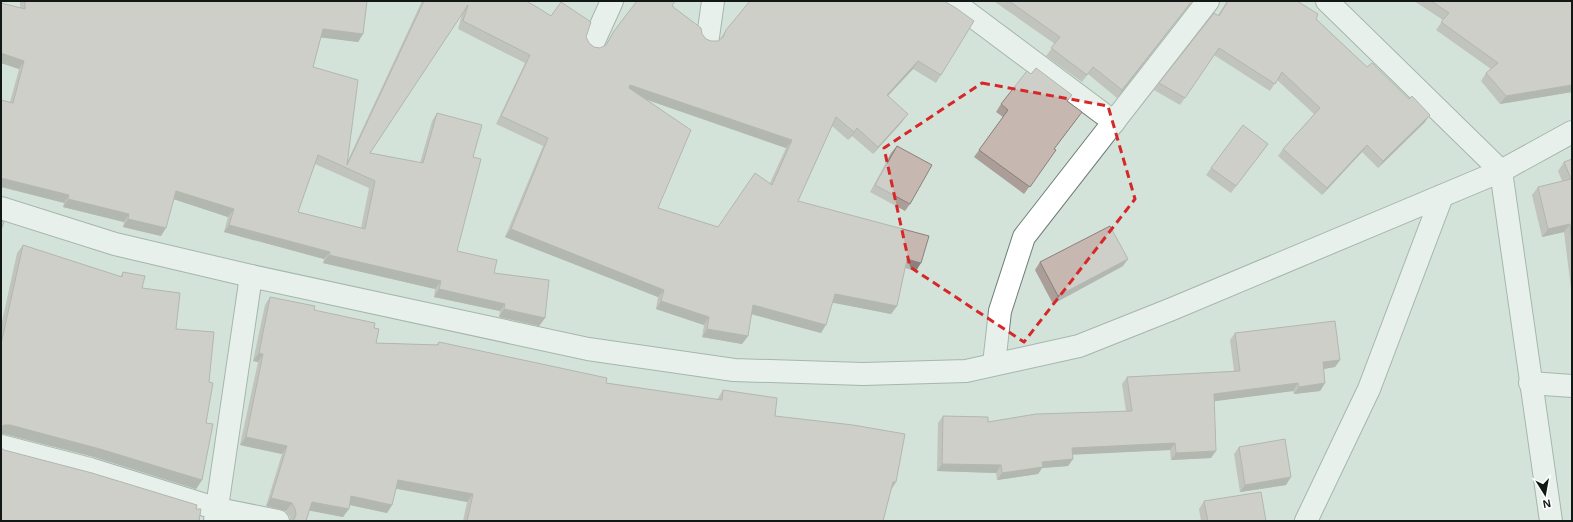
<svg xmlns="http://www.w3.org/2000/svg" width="1573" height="522" viewBox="0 0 1573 522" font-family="Arial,sans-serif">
<rect width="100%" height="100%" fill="#d3e3da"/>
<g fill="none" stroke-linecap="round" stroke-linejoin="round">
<g stroke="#6f7e76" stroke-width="24">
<g id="street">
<path d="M952,1L1114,122"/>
<path d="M1327,1L1501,171L1551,521"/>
<path d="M708,37L713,1"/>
<path d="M593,43L612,1"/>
<path d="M1,208L115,244L251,276L588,349L734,370L863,374L966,371L1079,346L1172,309L1501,171L1572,132"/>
<path d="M994,364L1000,311L1024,237L1208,1"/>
<path d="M1530,383L1572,386"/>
<path d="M1,446L90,469L218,509L278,521"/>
<path d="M215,521L251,276"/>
<path d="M1306,521L1369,389L1442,196"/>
</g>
</g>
<use href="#street" stroke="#fff" stroke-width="22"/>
</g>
<g fill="#ab9d98" fill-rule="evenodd">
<path d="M20,1H367L363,34L358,42L321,37L313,67L348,160L422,1H526L586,37L589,43L594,47L600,48L605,46L614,31L672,6L702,34L706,39L711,41H718L720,39L726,30L944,1L941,75L936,83L913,69L888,96L902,122L873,154L852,136L848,140L832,126L798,201L916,271L905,268L897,306L891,314L833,302L821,333L751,314L748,336L742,344L702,337L704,325L656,309L658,297L505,237L543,146L496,124L525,63L458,29L462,14L370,153L420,163L432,121L437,113L473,157L457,251L494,273L545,318L539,326L499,317L500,311L434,297L435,289L323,263L324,259L224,232L228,217L174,199L161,236L123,227L124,222L63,207L64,203L10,102L19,69L1,63V3L20,8ZM647,100L786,148L770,183L718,227L658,208ZM315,164L369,188L361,228L298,212Z"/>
<path d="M996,1H1192L1117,98L1088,74L1082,82L1046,56L1055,44L995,2Z"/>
<path d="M1227,1H1297L1425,122L1378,168L1362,152L1322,195L1278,156L1283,149L1314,114L1277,80L1270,91L1214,55L1180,105L1154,90L1159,83L1218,15Z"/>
<path d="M1414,1H1572V92L1500,104L1481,81L1486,73L1491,69L1436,30L1443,20Z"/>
<path d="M1067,101L1077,119L1054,149L1056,150L1024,194L974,157L1003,117L996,112L1001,104Z"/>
<path d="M1268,144L1231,193L1206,175L1211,168Z"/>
<path d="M897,146L910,204L905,211L870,192L891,153Z"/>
<path d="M1572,159V289H1571L1564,232L1542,237L1532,195L1538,187L1562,181L1558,171L1564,162Z"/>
<path d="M23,245L120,277L123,272L142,288L176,329L209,382L202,480L196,489L94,457L4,434H1V326L17,253Z"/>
<path d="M1040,262L1123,266L1053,304L1035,270Z"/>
<path d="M270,297L374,328L376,343L436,345L439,342L606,383L717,400L718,398L723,390L775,416L891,490L883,521H463L467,502L396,488L392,505L387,513L349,505L343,517L309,510L306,521H290V517L286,511L266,506L282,454L240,445L258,362L253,361L265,305Z"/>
<path d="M1235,333L1340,360L1335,367L1323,369L1325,383L1320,391L1294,394L1293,391L1214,401L1211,458L1171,460L1170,450L1073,454V459L1068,466L1042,468L1038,474L997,480L996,473L937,471L938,423L943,416L988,422L1126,411L1122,384L1127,377L1234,371L1230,340Z"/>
<path d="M1239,447L1286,485L1240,492L1234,454Z"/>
<path d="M1204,501L1266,521H1201L1199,509Z"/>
</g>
<g fill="#8b807c">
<path d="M1192,1L1189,5L1117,98L1122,90Z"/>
<path d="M323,29L363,34L358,42L317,37Z"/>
<path d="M1,53L24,61L19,69L1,63Z"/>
<path d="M918,61L913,69L881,103L887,95Z"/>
<path d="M630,85L792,140L786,148L625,92Z"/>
<path d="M1572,85V92L1500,104L1506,96Z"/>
<path d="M908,114L902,122L873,154L878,147Z"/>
<path d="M1430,115L1425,122L1378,168L1383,161Z"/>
<path d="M857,128L852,136L848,140Z"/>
<path d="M1367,145L1362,152L1322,195L1327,188Z"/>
<path d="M1,178L69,195L64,203L1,187Z"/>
<path d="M176,191L234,209L228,217L170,198Z"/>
<path d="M68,199L129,214L124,222L63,207Z"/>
<path d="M128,219L166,228L161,236L123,227Z"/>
<path d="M1570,224L1564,232L1542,237L1548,229Z"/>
<path d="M229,225L330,252L324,259L224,232Z"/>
<path d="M511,229L664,290L658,297L505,237Z"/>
<path d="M329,255L441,281L435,289L323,263Z"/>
<path d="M907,259L921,263L916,271L902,267Z"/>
<path d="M1128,259L1123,266L1053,304L1058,296Z"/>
<path d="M439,289L505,304L500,311L434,297Z"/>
<path d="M835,294L897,306L891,314L829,302Z"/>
<path d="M661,301L709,317L704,325L656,309Z"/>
<path d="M753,305L826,325L821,333L747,313Z"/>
<path d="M504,309L545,318L539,326L499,317Z"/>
<path d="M707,329L748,336L742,344L702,337Z"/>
<path d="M259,353L263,354L258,362L253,361Z"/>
<path d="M1340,360L1335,367L1318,370L1323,362Z"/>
<path d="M1298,383L1293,391L1209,402L1214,394Z"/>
<path d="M1325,383L1320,391L1294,394L1299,387Z"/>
<path d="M4,425H10L100,449L202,480L196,489L94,457L4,434H1V427Z"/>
<path d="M246,437L287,446L282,454L240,445Z"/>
<path d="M1175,443L1170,450L1068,455L1072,448Z"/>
<path d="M1216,451L1211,458L1171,460L1176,453Z"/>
<path d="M1073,459L1068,466L1042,468L1038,474L997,480L1002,473L1042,462Z"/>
<path d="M942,464L1001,465L996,473L937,471Z"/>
<path d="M1291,477L1286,485L1240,492L1245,485Z"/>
<path d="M398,480L473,494L467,502L392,488Z"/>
<path d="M893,482H896L891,490Z"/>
<path d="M351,496L392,505L387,513L346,504Z"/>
<path d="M271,498L292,503L286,511L266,506Z"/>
<path d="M312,502L349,509L343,517L306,510Z"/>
</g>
<g fill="#c7b7b1" stroke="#8b807c" fill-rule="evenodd">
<path d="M25,1H367L363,34L323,29L313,67L358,80L347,165L424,1H526L537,7L551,16L561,2L591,22L586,37L589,43L594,47L600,48L606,45L614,31L637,1H675L672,6L701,28L702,34L706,39L711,41H718L723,37L726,30L750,1H944L956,8L974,21L941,75L918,61L887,95L908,114L878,147L857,128L854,132L836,117L798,201L929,236L921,263L907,259L897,306L835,294L826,325L753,305L748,336L707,329L709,317L661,301L664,290L511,229L548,138L501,116L530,55L463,21L468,5L370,153L423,163L437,113L482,125L473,157L481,159L457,251L497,260L494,273L549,280L545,318L504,309L505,304L439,289L441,281L329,255L330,252L229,225L234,209L176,191L166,228L128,219L129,214L68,199L69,195L1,178V100L13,103L24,61L1,53V3L25,9ZM630,85L792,140L772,185L755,173L718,227L658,208L691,130L629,88ZM318,155L375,181L365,229L298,212Z"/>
<path d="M1009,1H1192L1122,90L1093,67L1087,75L1051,48L1060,37Z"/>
<path d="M1228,1H1297L1318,14L1316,19L1367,67L1372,63L1409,99L1412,96L1430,115L1383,161L1367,145L1327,188L1283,149L1320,108L1282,72L1275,84L1219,48L1185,98L1159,83L1214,13L1219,16Z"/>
<path d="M1431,1H1572V85L1506,96L1486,73L1498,63L1441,22L1449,13Z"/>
<path d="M1036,68L1072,95L1067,101L1082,112L1054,149L1056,150L1030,187L979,150L1008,110L1001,104L1027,71L1031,74Z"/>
<path d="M1243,125L1268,144L1236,186L1211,168Z"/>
<path d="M897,146L932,165L910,204L875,185Z"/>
<path d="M1572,159V243L1570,224L1548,229L1538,187L1571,179L1564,162Z"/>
<path d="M1,221L4,222L1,230Z"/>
<path d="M1110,226L1128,259L1058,296L1040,262Z"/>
<path d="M23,245L122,277L123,272L145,276L142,288L180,293L176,329L214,332L209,382L213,383L206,423L213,424L202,480L100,449L10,425H4L1,427V344Z"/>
<path d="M270,297L315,306L314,310L375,323L374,328L379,329L376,343L438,345L439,342L607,378L606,383L722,400L723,390L777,398L775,416L853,425L905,434L896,482H893L883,521H467L473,494L398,480L392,505L351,496L349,509L312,502L306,521H293L296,515L295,509L292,503L271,498L287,446L246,437L263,354L259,353Z"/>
<path d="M1335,321L1340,360L1323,362L1325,383L1299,387L1298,383L1214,394L1216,451L1176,453L1175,443L1072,448L1073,459L1042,462L1043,467L1002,473L1001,465L942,464L943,416L988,417V422L1036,414L1132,411L1127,377L1240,371L1235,333Z"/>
<path d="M1285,439L1291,477L1245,485L1239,447Z"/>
<path d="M1,448L4,450L92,473L197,505L196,509H201L199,521H1Z"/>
<path d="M1261,492L1266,521H1208L1204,501Z"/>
</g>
<path d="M0 0H1573V522H0ZM982,83L1108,106L1135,199L1024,342L910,267L884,148Z" fill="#d3e3da" fill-opacity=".55" fill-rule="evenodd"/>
<path fill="none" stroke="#d62828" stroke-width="3" stroke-dasharray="8 5" stroke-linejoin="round" d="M982,83L1108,106L1135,199L1024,342L910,267L884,148Z"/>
<rect width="1573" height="522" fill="none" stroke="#121815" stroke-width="4"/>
<g transform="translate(1545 494) rotate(169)" stroke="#ffffff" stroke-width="3" paint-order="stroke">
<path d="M0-3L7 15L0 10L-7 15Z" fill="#121815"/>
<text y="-6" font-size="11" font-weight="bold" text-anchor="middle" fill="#121815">N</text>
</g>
</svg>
